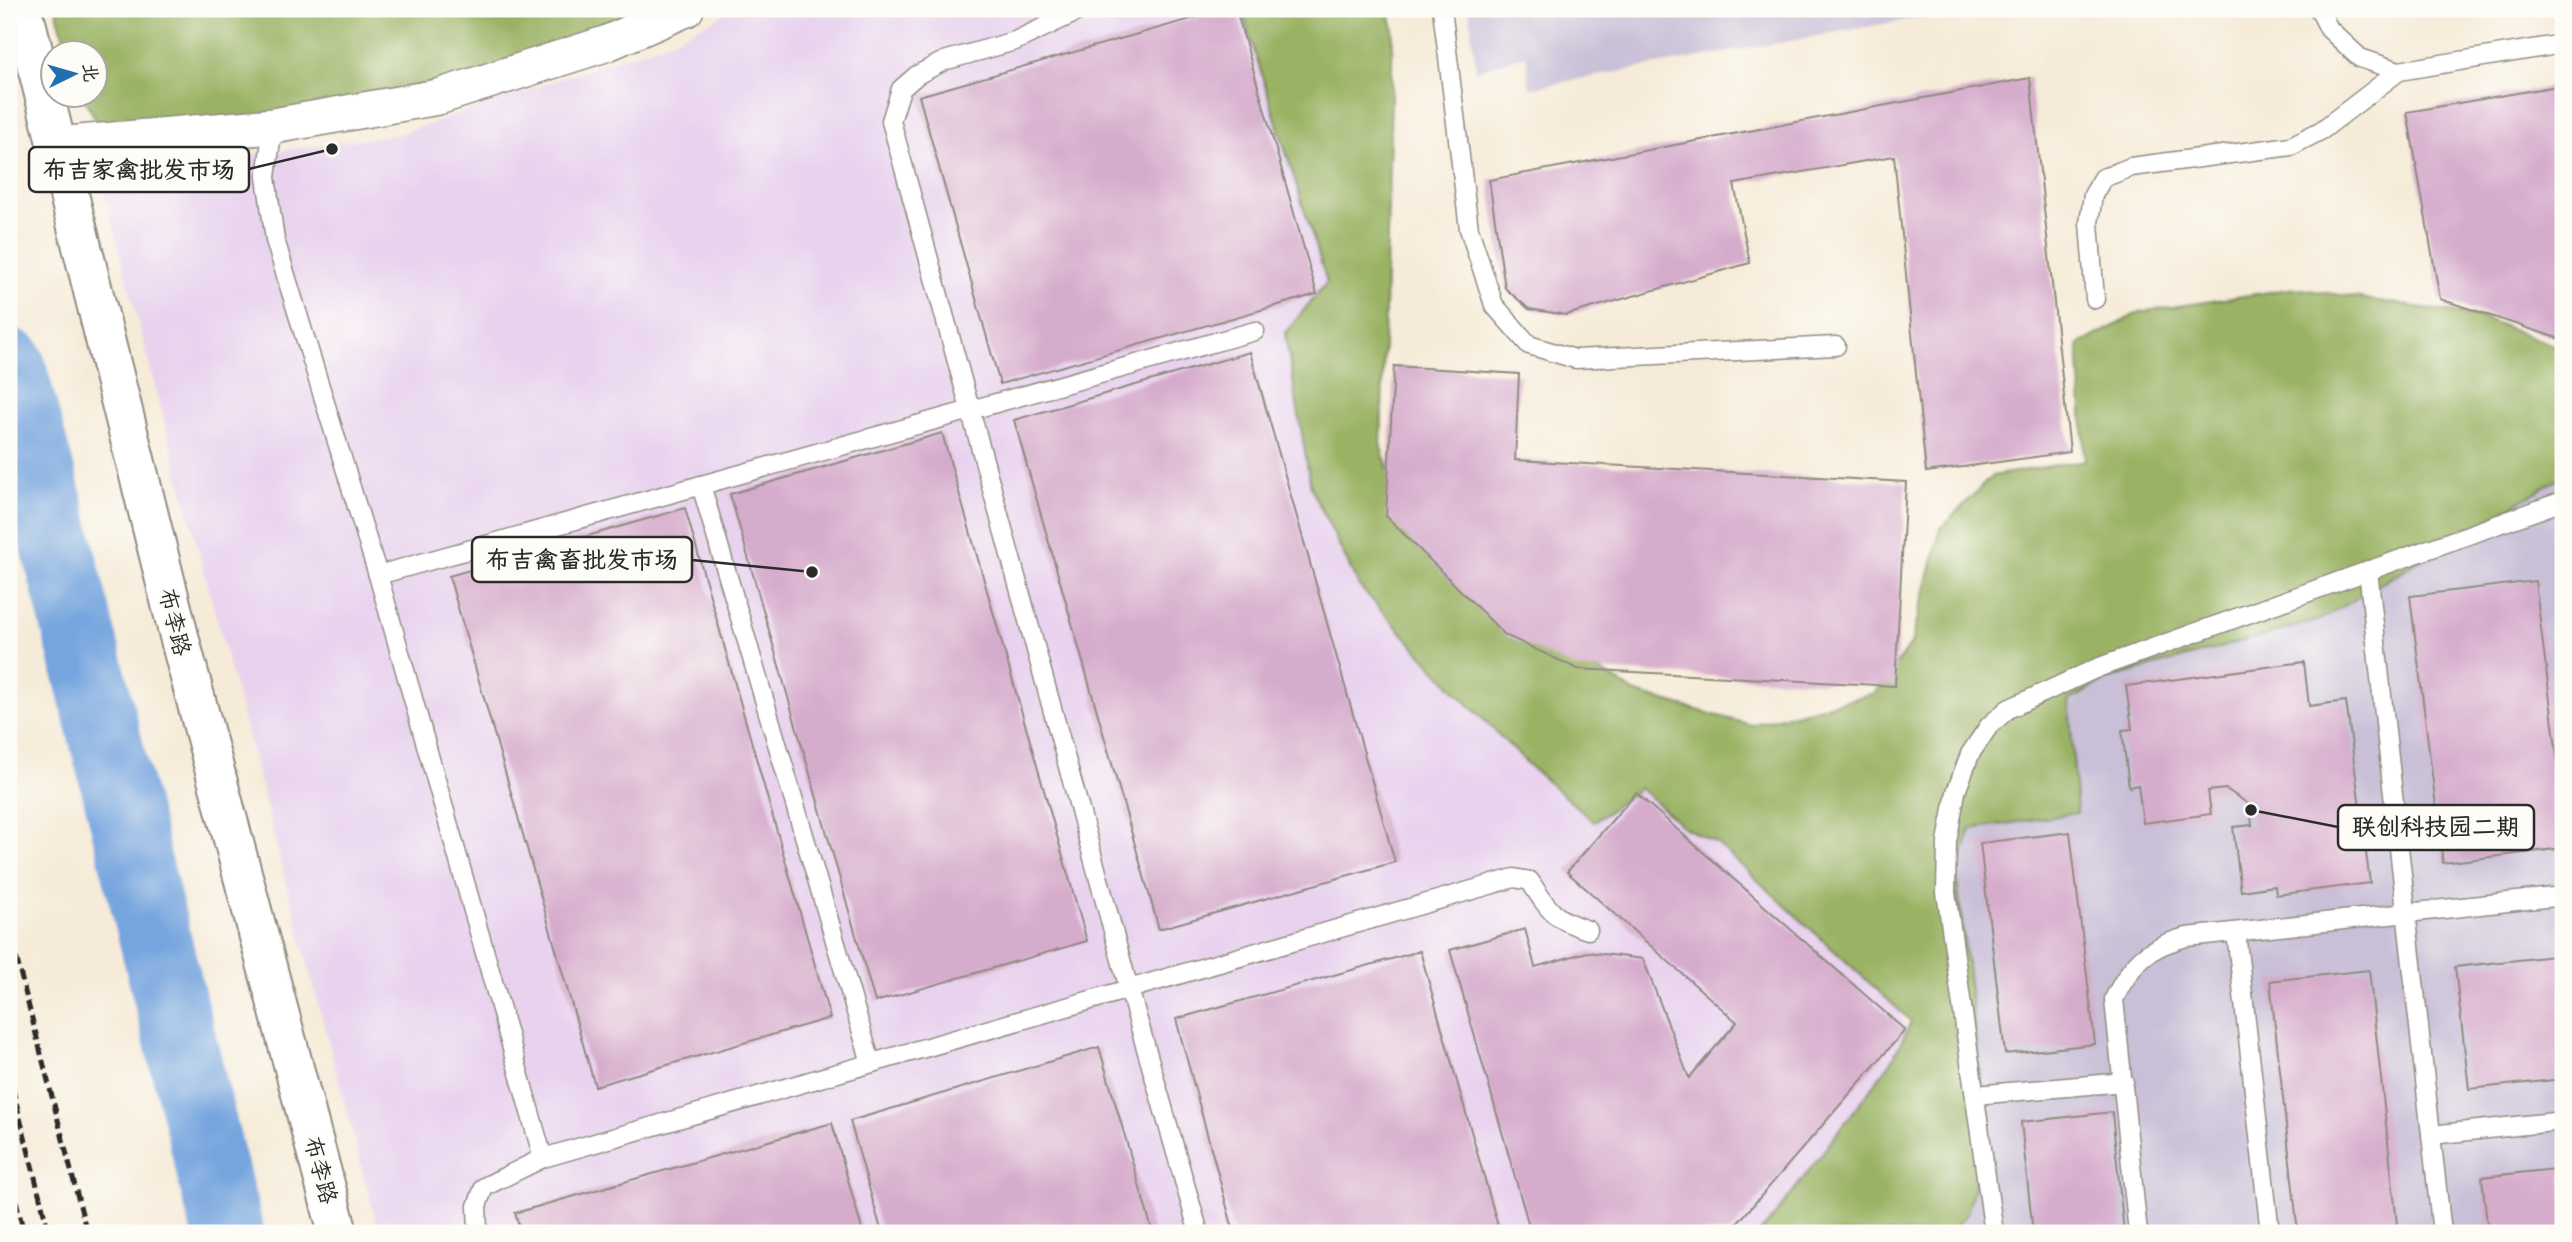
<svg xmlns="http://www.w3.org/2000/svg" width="2572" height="1242" viewBox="0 0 2572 1242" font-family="'Comic Neue','LXGW WenKai TC',sans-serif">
<rect width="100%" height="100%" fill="#fdfcf7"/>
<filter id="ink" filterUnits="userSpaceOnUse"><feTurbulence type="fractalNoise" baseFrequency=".0143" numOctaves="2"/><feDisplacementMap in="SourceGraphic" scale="14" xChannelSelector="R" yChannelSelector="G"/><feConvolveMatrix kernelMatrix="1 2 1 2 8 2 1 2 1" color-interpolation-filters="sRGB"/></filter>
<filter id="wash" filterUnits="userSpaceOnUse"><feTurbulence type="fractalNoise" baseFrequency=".00686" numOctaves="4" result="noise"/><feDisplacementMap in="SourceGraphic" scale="28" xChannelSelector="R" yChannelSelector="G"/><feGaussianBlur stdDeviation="1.57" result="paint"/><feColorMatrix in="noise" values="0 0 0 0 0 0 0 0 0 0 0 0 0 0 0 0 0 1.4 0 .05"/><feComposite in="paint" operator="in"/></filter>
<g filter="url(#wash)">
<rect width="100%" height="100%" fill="#f6ebd8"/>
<path fill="#e8d2ee" d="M734,9H1278L1373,508L1849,856L1924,1084L1866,1233H379L100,177L403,133L671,41Z"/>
<g fill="#c9bfd7">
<path d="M1469,9H1965L1530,88L1526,55L1476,71Z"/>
<path d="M2563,471V1233H1910L1930,866L1983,704Z"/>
</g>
<g fill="#9ab263" stroke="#626e47" stroke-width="2">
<path d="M56,9H650L458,96L170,168L110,145L82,95L94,94V52H68Z"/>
<path d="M1241,9H1388L1393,28L1381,447L1407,526L1513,616L1636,693L1751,725L1875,693L1911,644L1941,528L1992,476L2085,460L2078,345L2140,312L2295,288L2481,317L2563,349V476L2319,620L2107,679L2069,701L2077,813L1971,829L1956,874L1987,1132L1967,1214L1948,1233H1759L1773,1218L1893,1059L1911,1021L1717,843L1683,827L1640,788L1594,822L1534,770L1460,696L1359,586L1311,488L1285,333L1327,282Z"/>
</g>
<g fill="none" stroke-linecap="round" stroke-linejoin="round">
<path stroke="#75a4de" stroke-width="72" d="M9,364L43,488L228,1233"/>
</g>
<g id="blocks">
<g fill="#d6accc">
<path d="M1226,9H1236L1317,294L1000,384L919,96Z"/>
<path d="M2030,78L2070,452L1926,472L1894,156L1734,184L1750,263L1566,315L1529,309L1505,288L1489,180Z"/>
<path d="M2563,85V340L2440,299L2407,112Z"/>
<path d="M1250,352L1395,862L1159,929L1014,420Z"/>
<path d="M1394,366L1519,374L1515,460L1906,482L1895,686L1578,669L1505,635L1386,516Z"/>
<path d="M942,433L1087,941L875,1002L730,494Z"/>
<path d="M685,508L830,1018L595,1086L449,576Z"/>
<path d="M2535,581L2563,804V848L2443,863L2410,596Z"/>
<path d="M2304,662L2309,706L2346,701L2370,883L2276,895L2275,886L2241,891L2233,827L2252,825L2250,805L2226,789L2208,791L2211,814L2143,823L2138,785L2129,787L2122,730L2132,729L2126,686Z"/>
<path d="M1636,793L1905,1030L1729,1233H1531L1450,950L1525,929L1535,967L1587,952L1643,959L1689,1078L1737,1022L1567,872Z"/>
<path d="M2070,832L2095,1044L2005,1054L1980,843Z"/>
<path d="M1420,951L1500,1233H1234L1176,1019Z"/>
<path d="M2563,955V1079L2469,1089L2455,967Z"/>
<path d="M2369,970L2398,1233H2298L2270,981Z"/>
<path d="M1099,1047L1153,1233H882L850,1121Z"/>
<path d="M2112,1112L2124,1233H2033L2021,1122Z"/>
<path d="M832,1123L863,1233H521L515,1213Z"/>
<path d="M2563,1168V1233H2488L2482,1177Z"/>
</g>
</g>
</g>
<g filter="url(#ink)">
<use href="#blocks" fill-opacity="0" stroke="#908b82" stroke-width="2"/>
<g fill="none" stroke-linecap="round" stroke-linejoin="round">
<g stroke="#908b82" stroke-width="21">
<g id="lane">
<path d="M1083,9L1015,41L944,61L917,75L901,89L891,121L1129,989L1199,1233"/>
<path d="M1442,9L1469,229L1494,305L1529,345L1575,359L1836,346"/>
<path d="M2319,9L2329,29L2360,58L2399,71L2563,44"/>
<path d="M273,126L266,177L275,240L378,575L543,1158L484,1187L477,1206L478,1233"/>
<path d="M2095,299L2089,223L2093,195L2103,178L2131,167L2291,146L2322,130L2399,71"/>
<path d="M701,485L871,1063"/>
<path d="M2368,570L2442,1233"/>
<path d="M378,575L1255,331"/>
<path d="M2236,932L2270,1233"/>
<path d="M1975,1095L2124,1082"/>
<path d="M2431,1135L2563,1121"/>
<path d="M543,1158L1514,878L1530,881C1549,911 1553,919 1588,930"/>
<path d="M1994,1233L1946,892L1947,842L1956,792L1970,754L1989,726L2008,709L2097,668L2563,501"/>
<path d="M2138,1233L2114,999C2132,962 2147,947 2187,937L2563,896"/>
</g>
</g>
<g stroke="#908b82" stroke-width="38">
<path id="street" d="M56,145L273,126L438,97L605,44L686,9"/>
</g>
<g stroke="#908b82" stroke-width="42">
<path id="secondary" d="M20,9L27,26L180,640L338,1233"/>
</g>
<use href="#lane" stroke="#fff" stroke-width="18"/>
<use href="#street" stroke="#fff" stroke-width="35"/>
<use href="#secondary" stroke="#fff" stroke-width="38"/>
<g stroke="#2b2b2b" stroke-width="5" stroke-dasharray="10 5" stroke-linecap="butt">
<path d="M9,929L87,1233"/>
<path d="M9,1074L49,1233"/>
<path d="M9,1172L24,1233"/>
</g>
</g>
</g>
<g text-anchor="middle" stroke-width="6" stroke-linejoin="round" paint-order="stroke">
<g font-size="23" fill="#2b2b2b" stroke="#fdfcf7">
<text transform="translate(175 622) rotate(76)" y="8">布李路</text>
<text transform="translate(321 1170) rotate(75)" y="8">布李路</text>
</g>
</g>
<path fill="none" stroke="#2b2b2b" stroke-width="2.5" d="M332 149L249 169M812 572L692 560M2251 810L2338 827"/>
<g fill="#2b2b2b" stroke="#fdfcf7" stroke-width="2.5">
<circle cx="332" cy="149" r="7"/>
<circle cx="812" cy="572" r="7"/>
<circle cx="2251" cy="810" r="7"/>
</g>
<g fill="#fdfcf7" stroke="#2b2b2b" stroke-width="2.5">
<rect x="29" y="147" width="220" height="45" rx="7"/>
<rect x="472" y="537" width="220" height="45" rx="7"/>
<rect x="2338" y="805" width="196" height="45" rx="7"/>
</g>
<g font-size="24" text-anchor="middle" font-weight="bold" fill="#2b2b2b">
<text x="139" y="178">布吉家禽批发市场</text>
<text x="582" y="568">布吉禽畜批发市场</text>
<text x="2436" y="835">联创科技园二期</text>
</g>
<rect width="2572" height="1242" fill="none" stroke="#fdfcf7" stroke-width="35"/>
<g transform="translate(74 74) rotate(85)"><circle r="33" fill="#fdfcf7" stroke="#a9a8a5" stroke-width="2"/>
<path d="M0-5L12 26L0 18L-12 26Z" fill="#1f6fb2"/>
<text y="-10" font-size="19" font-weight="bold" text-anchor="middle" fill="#2b2b2b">北</text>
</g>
</svg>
